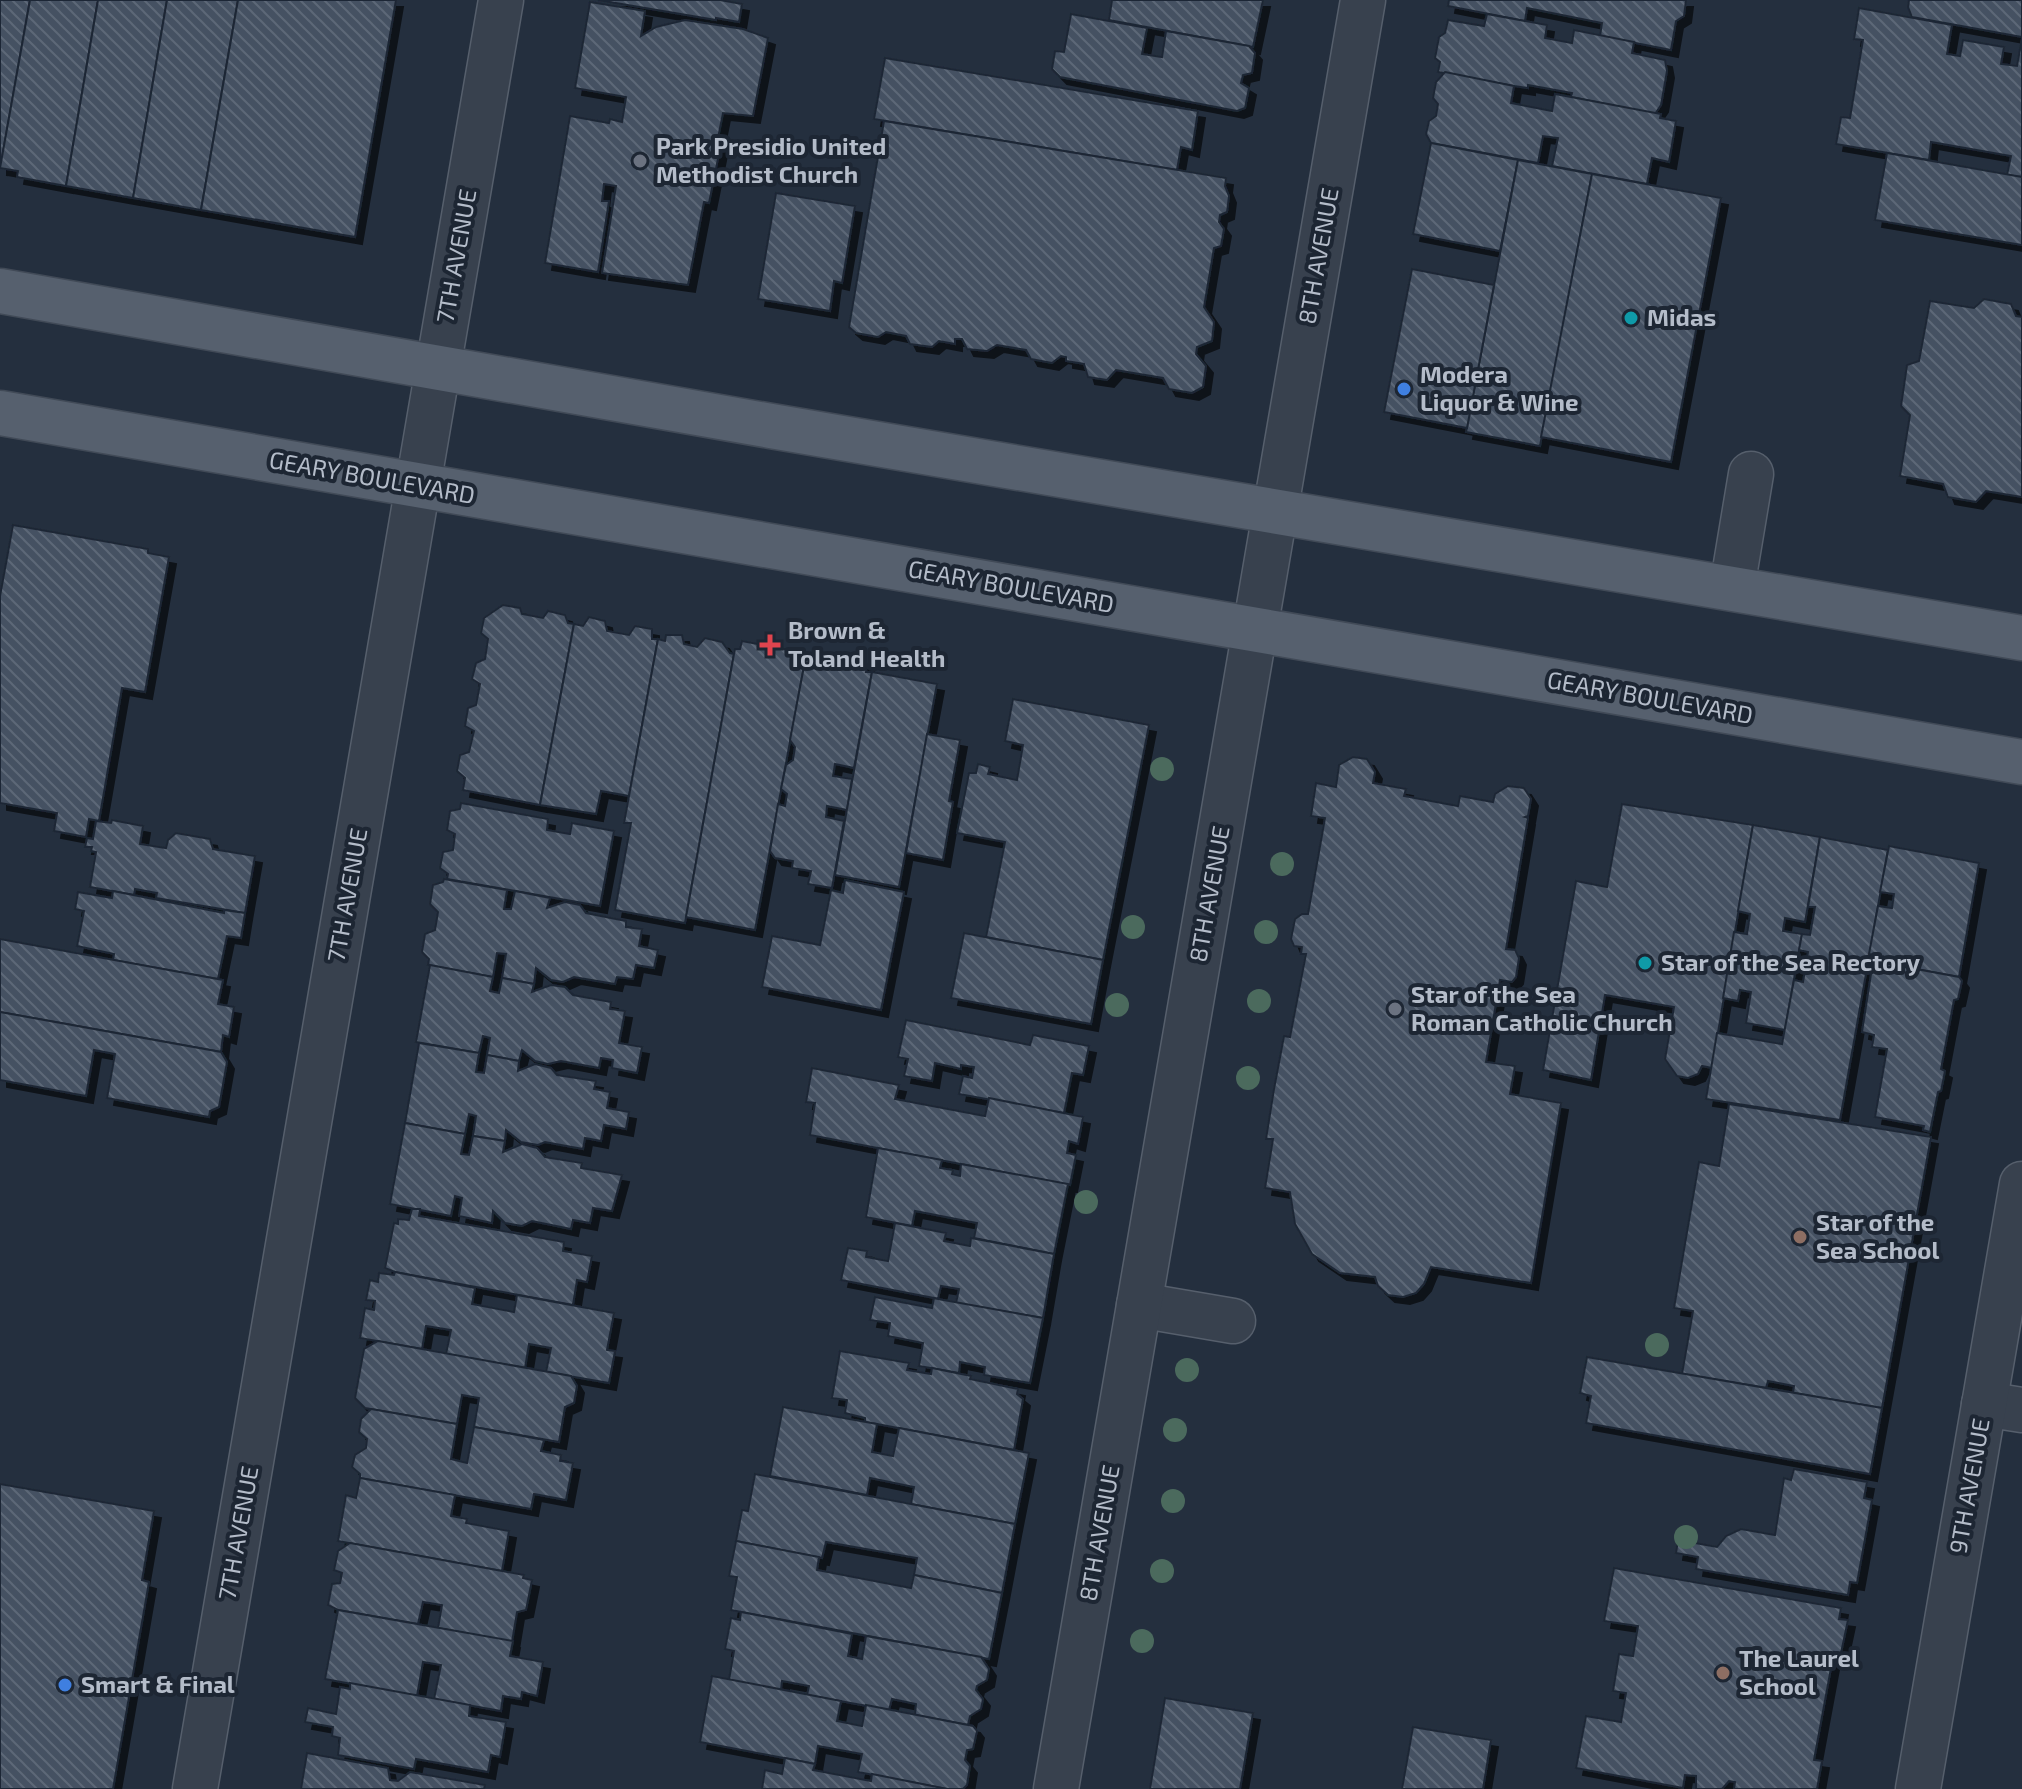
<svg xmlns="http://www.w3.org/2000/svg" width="2022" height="1789" viewBox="0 0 2022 1789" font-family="'Exo 2',sans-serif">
<defs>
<pattern id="building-back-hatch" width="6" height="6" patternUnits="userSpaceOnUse" patternTransform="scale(2)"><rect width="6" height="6" fill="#455162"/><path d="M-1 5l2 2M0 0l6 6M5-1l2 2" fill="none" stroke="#5d6877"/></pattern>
<filter id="shadow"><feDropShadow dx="7" dy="7" stdDeviation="0" flood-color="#0009"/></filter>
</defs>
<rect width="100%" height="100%" fill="#242f3e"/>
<g fill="url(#building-back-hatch)" stroke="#1f2835" stroke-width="2" filter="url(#shadow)">
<path d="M0,0H30L0,169Z"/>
<path d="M30,0H98L66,186L17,177L18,171L0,168Z"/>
<path d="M98,0H167L133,198L66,186Z"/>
<path d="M167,0H238L201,210L133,198Z"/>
<path d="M238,0H396L355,237L201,210Z"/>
<path d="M598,0H720L742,4L739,22L716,18V20Z"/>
<path d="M1112,0H1263L1253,47L1109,20Z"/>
<path d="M1449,0H1686L1684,16L1676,21L1671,50L1600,36L1602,23L1527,8L1525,21L1448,6Z"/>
<path d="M1909,0H2022V37L1912,17L1908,7Z"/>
<path d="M590,2L645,11L641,36L656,27L685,20L743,29L768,38L753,116L723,113L718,138L722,139L709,203L704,202L688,285L602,273L616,186L604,184L602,201H609L598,272L545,263L570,116L609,123L610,119L622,122L626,97L575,88Z"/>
<path d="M1859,8L1952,25L1947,54L1960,56L1963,40L2004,47L2001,64L2017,66L2022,38V177L2007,175L2011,156L1931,142L1929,160L1836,144L1841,117L1850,118L1863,40L1854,39Z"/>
<path d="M1071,14L1147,28L1142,54L1162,57L1166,31L1249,46L1255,53L1252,73L1243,75L1241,83L1249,88L1245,108L1237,111L1060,77L1052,69L1055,51L1064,52Z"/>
<path d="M1487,14L1547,25L1545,38L1572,43L1574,30L1634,42L1632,53L1665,60L1667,71L1661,105L1655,114L1571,97L1572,93L1528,85V88L1514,86L1438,72L1440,62L1435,58L1439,37L1445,33L1448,20L1484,26Z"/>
<path d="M885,58L1198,111L1192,150L1181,147L1177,170L874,119Z"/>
<path d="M1445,72L1514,86L1511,103L1552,111L1555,94L1661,114L1660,118L1676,121L1669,162L1652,158L1647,184L1552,166L1558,138L1543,136L1538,163L1431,143L1426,134L1429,121L1436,116L1438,104L1433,98L1436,82Z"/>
<path d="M884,121L1226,178L1225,186L1229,196L1227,212L1220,215L1219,222L1224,229L1221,246L1214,248L1204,307L1214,322L1212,341L1197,347L1196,354L1206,366L1203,387L1192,393L1169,389L1163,378L1116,370L1107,380L1088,377L1084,364L1066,361V357L1061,356L1052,363L1031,359L1026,350L997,345L987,351L967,349L962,339H955V344L939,341L932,347L910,344L906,336L886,332L878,337L856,333L849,327Z"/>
<path d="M1431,143L1518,160L1500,251L1413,234Z"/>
<path d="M1887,153L2022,177V245L1875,220Z"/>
<path d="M1518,160L1592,174L1540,446L1466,432Z"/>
<path d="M1592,174L1721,198L1671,462L1541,437Z"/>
<path d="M776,193L855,206L842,283L834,281L830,311L758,299Z"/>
<path d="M1412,269L1494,285L1467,428L1384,412Z"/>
<path d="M1984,299L2011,304L2016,316L2022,317V497L1986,491L1976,502L1948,497L1943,484L1900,476L1910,415L1901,406L1907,365L1919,361L1930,301L1974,308Z"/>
<path d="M13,525L148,549V553L169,557L145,692L122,688L99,821L89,819L86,837L54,831L57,813L0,803V596Z"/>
<path d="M503,605L520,608L522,614L543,618L548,611L565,615L568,623L574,624L540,805L463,790L465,778L457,771L460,755L469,752L474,731L465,726L468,708L476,705L480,684L472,679L476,663L485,659L488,639L481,633L484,618Z"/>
<path d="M589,617L605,621L607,631L629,635L635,626L652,629V639H658L629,796L601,791L596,814L540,805L574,624L583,626Z"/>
<path d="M666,635H682L684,644L697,647L705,638L722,642L730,653L734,654L685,923L615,910L631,823H624L658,639L665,641Z"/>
<path d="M742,641L800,652L798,660L805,661L755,930L686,917L734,654L735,649H740Z"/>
<path d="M814,654L833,657L836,666L841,667L846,660L867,664L866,672H872L854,768L835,764L833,776L852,779L847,810L827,806L826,817L844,821L832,888L808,884L811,871L792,868L793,861L775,858L770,851L778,804L785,806L787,794L781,789L786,765L793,760L795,747L790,740L805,661Z"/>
<path d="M872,672L937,684L899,887L835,875Z"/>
<path d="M1013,699L1149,725L1103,960L986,937L1005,842L957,833L969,773H976L978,764L990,767L988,774L1017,780L1023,745L1005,741Z"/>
<path d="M927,734L960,740L949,801L953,802L943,860L906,853Z"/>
<path d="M1353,757L1367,759L1375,772L1373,783L1406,789L1404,796L1458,806L1460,796L1493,802L1495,794L1508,786L1524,788L1531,799L1528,816L1525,817L1528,818L1506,949L1515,950L1519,958L1516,977L1512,982L1500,980L1486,1062L1515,1066L1510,1094L1561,1103L1531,1283L1431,1267L1424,1284L1416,1293L1403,1297L1388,1295L1378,1286L1375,1277L1340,1273L1312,1254L1295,1224L1290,1192L1265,1188L1273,1139H1266L1274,1089L1284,1036L1290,1037L1306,954H1301L1302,947L1294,946L1291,939L1295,919L1302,914H1308L1325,818L1311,816L1316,783L1336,787L1339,765Z"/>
<path d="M461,803L548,819L547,830L570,834L572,823L614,831L600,906L447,879L448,874L440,868L443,852L453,850L455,834L447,830L450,811L460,809Z"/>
<path d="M1622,804L1753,825L1712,1068L1702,1066L1698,1074L1688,1078L1677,1076L1665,1059L1674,1007L1605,995L1591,1080L1543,1070L1576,881L1607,887Z"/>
<path d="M112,820L143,826L140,844L166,848L168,840L176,833L210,839L213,849L255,856L245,913L156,898L157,893L135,889L134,895L90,887L96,852L91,851L92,847H85L87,838L93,839L96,821L111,823Z"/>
<path d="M1753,825L1820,837L1805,922L1785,918L1783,931L1802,934L1785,1030L1746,1023L1751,992L1740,990L1738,1001L1723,998L1734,932L1747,934L1750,914L1738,911Z"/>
<path d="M1820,837L1888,850L1840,1120L1706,1099L1717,1033L1782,1044L1794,980L1803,982L1808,952L1799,950L1802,934L1810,935L1815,907H1808Z"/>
<path d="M1889,846L1979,863L1959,977L1873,961L1874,955L1869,954L1878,906L1892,908L1894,894L1880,892Z"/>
<path d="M444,879L507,890L504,909H511L515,891L550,898L547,908L565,902L580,905L586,913L626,921V927L642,929L639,946L658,950L654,968L636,965L633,979L617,977L615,984L574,977L563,982L551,980L536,968L534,984L502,978L506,954L497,953L493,977L428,965L429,959L422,952L425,934L435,930L438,912L430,904L433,885L443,882Z"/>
<path d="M845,880L904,892L881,1010L762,987L772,936L820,945L831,890L843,893Z"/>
<path d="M113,891L224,913V910L245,913L241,938L227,936L218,979L113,960L114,954L77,946L84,911L75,909L78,892L112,898Z"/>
<path d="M964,933L1103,960L1091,1024L951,998Z"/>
<path d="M0,939L223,980L218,1004L234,1007L229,1037L223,1035L221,1052L0,1012Z"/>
<path d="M1873,961L1959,977L1962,981L1958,999L1954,1000L1941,1069L1945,1071L1941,1091L1938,1092L1930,1132L1923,1130L1924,1126L1875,1117L1887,1049L1872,1047L1874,1035L1862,1032Z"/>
<path d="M430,965L493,977L490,991L499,993L502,978L534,984L532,992L551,985L565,987L573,995L611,1002L610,1009L625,1011L619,1043L642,1047L637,1073L612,1068L613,1060L601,1058L599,1068L561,1061L548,1064L535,1061L522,1050L519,1061L487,1055L490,1038L483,1036L479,1053L416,1042Z"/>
<path d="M0,1012L221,1052L227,1062L219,1107L210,1111L209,1117L107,1098L115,1054L94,1050L86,1096L0,1080Z"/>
<path d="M906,1020L1030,1045L1033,1035L1089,1046L1083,1075L1072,1073L1064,1113L959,1094L963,1076L972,1078L974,1067L961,1065V1069L935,1063L932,1081L904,1076L908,1059L898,1057Z"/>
<path d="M419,1043L479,1053L476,1072L484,1073L487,1055L519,1061L518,1071L535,1064L551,1068L557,1075L596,1081L594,1089L610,1092L607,1108L629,1112L626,1129L604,1125L601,1141L585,1138L583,1149L545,1142L538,1145L521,1142L506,1130L505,1141L473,1136L476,1116L469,1114L465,1134L405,1123Z"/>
<path d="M812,1068L899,1085L895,1099L985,1116L989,1098L1083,1117L1078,1144L1069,1141L1067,1153L1076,1155L1070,1185L810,1135L815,1103L806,1102Z"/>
<path d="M1729,1104L1931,1137L1882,1408L1793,1393L1794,1386L1768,1381L1766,1388L1682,1374L1693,1311L1674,1308L1699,1162L1719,1166Z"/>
<path d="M405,1123L465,1134L461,1154L469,1155L473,1136L505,1141L503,1152L522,1144L537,1148L545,1157L582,1163L581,1168L622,1175L612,1211L593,1208L590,1223L573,1220L571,1229L532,1221L522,1226L505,1223L493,1211L492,1223L459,1216L462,1198L455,1196L451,1216L390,1204Z"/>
<path d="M878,1148L942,1160L940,1168L953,1170L952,1174L960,1176L961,1164L1068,1184L1054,1254L974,1238L977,1223L915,1211L912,1226L866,1217Z"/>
<path d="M412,1209H420L419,1216L564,1242L563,1251L592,1256L587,1282L577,1280L573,1305L395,1272L385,1268L394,1223L398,1224V1219L409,1220Z"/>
<path d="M895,1223L946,1233L944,1241L970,1246L971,1238L1054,1254L1043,1318L956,1303L959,1289L941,1286L938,1299L934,1298L841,1280L848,1248L867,1251L866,1257L888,1261Z"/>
<path d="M395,1272L475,1288L472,1304L514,1312L517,1295L614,1313L607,1350L615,1351L609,1383L546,1372L551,1348L529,1344L525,1368L446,1354L451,1330L426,1326L422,1349L360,1338L365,1308L374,1310L375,1301L366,1300L370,1280L378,1282L379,1273L394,1275Z"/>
<path d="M875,1297L932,1308L934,1298L938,1299L1043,1318L1030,1383L984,1375L985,1367L960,1362L959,1373L919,1366L923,1343L888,1336L890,1323L870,1320Z"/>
<path d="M378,1341L571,1376L577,1386L574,1403L565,1407L559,1442L474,1427L479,1398L462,1395L457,1424L365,1408L355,1398L364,1349Z"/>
<path d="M840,1351L909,1363L907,1370L931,1374L932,1368L971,1376L970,1379L1018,1389L1017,1394L1023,1399L1014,1450L877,1424L865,1422V1418L845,1413L847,1400L832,1398Z"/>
<path d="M1587,1357L1882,1408L1870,1474L1586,1423L1591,1396L1580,1393Z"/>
<path d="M783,1407L877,1424L872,1452L893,1456L899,1428L1029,1453L1015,1524L911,1504L914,1487L870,1478L867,1495L770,1476Z"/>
<path d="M371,1409L457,1424L451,1459L467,1463L474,1427L544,1440L541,1451L561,1455L560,1461L573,1463L566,1500L534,1494L531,1509L360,1478V1474L352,1467L355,1455L366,1448L367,1439L359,1432L361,1419Z"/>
<path d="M1794,1469L1867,1482L1864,1498L1872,1500L1857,1583L1850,1582L1848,1595L1696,1569L1698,1557L1676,1553L1678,1540L1717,1547L1726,1536L1741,1529L1775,1535L1784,1478L1791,1480Z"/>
<path d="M755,1474L1015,1524L1002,1593L914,1575L917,1558L826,1542L822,1558L736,1541L742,1510L748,1511Z"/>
<path d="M360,1478L455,1495L451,1516L467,1519L466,1523L509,1531L502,1571L338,1541L346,1495L356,1498Z"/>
<path d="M0,1484L154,1511L142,1580L149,1582L113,1789H0Z"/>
<path d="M736,1541L819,1557L817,1570L911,1588L914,1575L1002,1593L989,1659L731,1610L737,1577L729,1576Z"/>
<path d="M350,1543L524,1575L523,1578L532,1580L526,1610L517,1612L512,1642L438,1628L442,1605L423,1602L418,1624L338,1610L328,1605L332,1584L340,1583L342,1573L334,1570L338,1551Z"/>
<path d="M1614,1568L1841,1608L1839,1619L1848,1620L1841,1653L1834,1652L1814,1760L1822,1761L1817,1789H1734L1735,1782L1729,1781L1722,1789H1696V1776L1685,1775L1683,1788L1576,1768L1586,1716L1621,1722L1626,1693L1613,1691L1619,1654L1633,1656L1638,1626L1604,1621Z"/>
<path d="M338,1610L513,1641L510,1656L543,1662L537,1696L522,1692L521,1699L503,1696L501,1711L434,1699L441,1665L423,1662L417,1696L325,1679Z"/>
<path d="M741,1612L852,1634L848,1656L862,1659L866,1636L981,1657L989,1669L987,1680L977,1686L976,1690L983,1699L981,1709L970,1716L968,1725L915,1715L916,1704L892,1699L889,1710L807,1695L809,1686L782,1681L781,1690L729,1680L734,1651L725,1649L731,1618L740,1620Z"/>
<path d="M712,1676L841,1701L837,1721L862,1726L866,1705L973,1726L977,1731L973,1749L967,1750L965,1760L970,1766L967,1785L963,1789H947L858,1772L862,1754L818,1746L815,1764L700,1742Z"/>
<path d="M350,1683L470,1705L469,1716L506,1722L500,1757L491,1755L488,1772L416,1759L414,1769L338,1755L340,1738L332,1736L333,1727L305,1722L308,1708L336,1714L340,1687L350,1689Z"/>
<path d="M1165,1698L1253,1713L1240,1789H1150Z"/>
<path d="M1413,1727L1491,1740L1483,1789H1402Z"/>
<path d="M307,1753L388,1768L390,1780L398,1781L410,1772L485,1785L484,1789H301Z"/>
<path d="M785,1758L815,1764L813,1770L871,1781L872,1774L947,1789H762L765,1770L782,1774Z"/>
</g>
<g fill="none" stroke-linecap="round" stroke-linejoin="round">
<g stroke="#565f6c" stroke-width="47">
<g id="minor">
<path d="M1732,588L1751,474"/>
<path d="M1139,1305L1233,1321"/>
<path d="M1984,1404L2022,1410"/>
<path d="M195,1789L501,0"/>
<path d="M1056,1789L1363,0"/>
<path d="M1918,1789L2022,1184"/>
</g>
</g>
<g stroke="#414a57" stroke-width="47">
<g id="major">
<path d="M0,291L771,426L2022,638"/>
<path d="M0,413L2022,762"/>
</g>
</g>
<use href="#minor" stroke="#38414e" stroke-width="44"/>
<use href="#major" stroke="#56606e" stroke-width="44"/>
</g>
<g fill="#4b6a5d">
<circle cx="1162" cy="769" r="12"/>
<circle cx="1282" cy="864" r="12"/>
<circle cx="1133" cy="927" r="12"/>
<circle cx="1266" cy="932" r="12"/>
<circle cx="1259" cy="1001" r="12"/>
<circle cx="1117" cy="1005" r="12"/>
<circle cx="1248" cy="1078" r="12"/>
<circle cx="1086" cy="1202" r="12"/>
<circle cx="1657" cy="1345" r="12"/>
<circle cx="1187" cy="1370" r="12"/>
<circle cx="1175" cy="1430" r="12"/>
<circle cx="1173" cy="1501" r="12"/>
<circle cx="1686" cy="1537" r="12"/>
<circle cx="1162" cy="1571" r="12"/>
<circle cx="1142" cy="1641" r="12"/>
</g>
<g fill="#6b7280" stroke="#1d2633" stroke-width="3">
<circle cx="640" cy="161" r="8"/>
<circle cx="1395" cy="1009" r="8"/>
</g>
<g fill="#0f9aa8" stroke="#1d2633" stroke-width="3">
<circle cx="1631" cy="318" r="8"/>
<circle cx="1645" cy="963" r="8"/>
</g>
<g fill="#3f7fe0" stroke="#1d2633" stroke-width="3">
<circle cx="1404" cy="389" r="8"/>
<circle cx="65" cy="1685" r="8"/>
</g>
<path fill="#e0444e" stroke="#1d2633" stroke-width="3" d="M766 633h8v8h8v8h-8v8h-8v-8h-8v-8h8z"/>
<g fill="#8d6e63" stroke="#1d2633" stroke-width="3">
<circle cx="1800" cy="1237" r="8"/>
<circle cx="1723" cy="1673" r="8"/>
</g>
<g text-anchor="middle" stroke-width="8" stroke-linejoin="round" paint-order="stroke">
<g font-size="24" font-weight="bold" fill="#b4bcc9" stroke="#1d2633" text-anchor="start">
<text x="656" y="155">Park Presidio United<tspan x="656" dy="28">Methodist Church</tspan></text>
<text x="1647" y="326">Midas</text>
<text x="1420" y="383">Modera<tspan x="1420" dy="28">Liquor &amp; Wine</tspan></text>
<text x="788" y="639">Brown &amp;<tspan x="788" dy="28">Toland Health</tspan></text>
<text x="1661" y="971">Star of the Sea Rectory</text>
<text x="1411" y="1003">Star of the Sea<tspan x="1411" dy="28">Roman Catholic Church</tspan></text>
<text x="1816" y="1231">Star of the<tspan x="1816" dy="28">Sea School</tspan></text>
<text x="1739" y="1667">The Laurel<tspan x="1739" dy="28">School</tspan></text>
<text x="81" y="1693">Smart &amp; Final</text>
</g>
<g font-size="24" fill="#b4bcc9" stroke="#1d2633">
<text transform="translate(457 256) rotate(-80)" y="8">7TH AVENUE</text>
<text transform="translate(1319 256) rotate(-80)" y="8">8TH AVENUE</text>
<text transform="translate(372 478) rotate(10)" y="8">GEARY BOULEVARD</text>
<text transform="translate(1011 587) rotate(10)" y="8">GEARY BOULEVARD</text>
<text transform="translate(1650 698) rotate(10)" y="8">GEARY BOULEVARD</text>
<text transform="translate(1210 894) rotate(-80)" y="8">8TH AVENUE</text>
<text transform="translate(348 895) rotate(-80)" y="8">7TH AVENUE</text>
<text transform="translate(1970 1486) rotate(-80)" y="8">9TH AVENUE</text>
<text transform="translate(239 1533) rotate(-80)" y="8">7TH AVENUE</text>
<text transform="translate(1100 1533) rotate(-80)" y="8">8TH AVENUE</text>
</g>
</g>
</svg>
